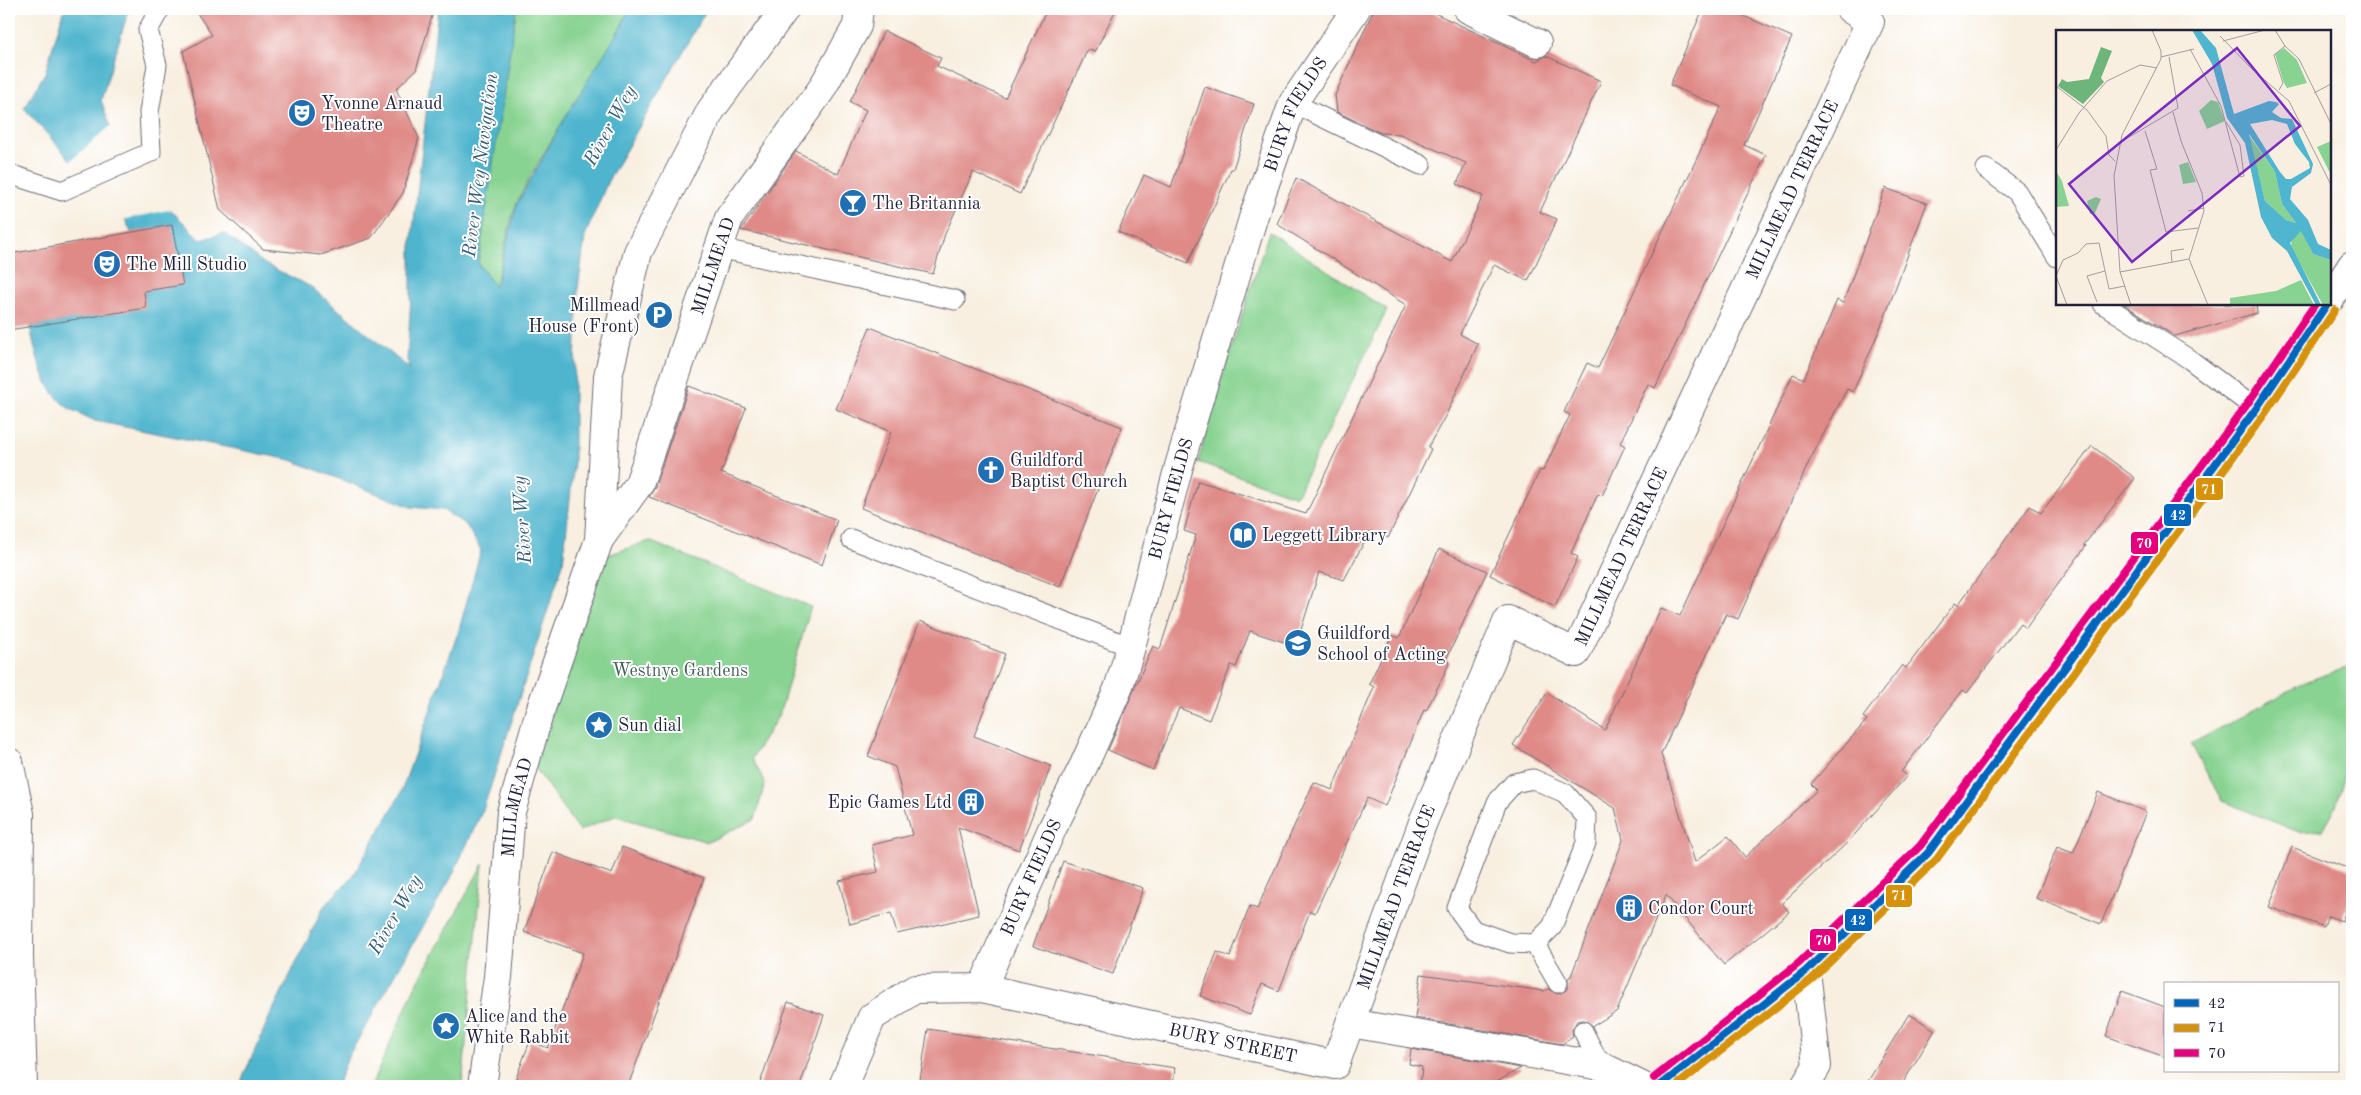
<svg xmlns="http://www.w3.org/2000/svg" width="2361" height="1095" viewBox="0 0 2361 1095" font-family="'Old Standard TT',serif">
<rect width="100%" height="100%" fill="#fff"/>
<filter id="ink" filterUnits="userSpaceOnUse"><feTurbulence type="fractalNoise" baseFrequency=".02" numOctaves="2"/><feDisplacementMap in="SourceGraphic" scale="10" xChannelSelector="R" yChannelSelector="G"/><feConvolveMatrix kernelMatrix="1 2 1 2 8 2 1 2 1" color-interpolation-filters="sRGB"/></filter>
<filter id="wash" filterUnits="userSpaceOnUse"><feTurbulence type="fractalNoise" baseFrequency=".0096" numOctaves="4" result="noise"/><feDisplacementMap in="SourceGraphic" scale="20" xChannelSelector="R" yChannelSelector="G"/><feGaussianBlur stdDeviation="1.12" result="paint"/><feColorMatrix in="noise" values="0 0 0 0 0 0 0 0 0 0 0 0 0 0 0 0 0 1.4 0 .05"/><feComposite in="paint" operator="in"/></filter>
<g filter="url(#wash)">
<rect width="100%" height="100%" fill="#f8efe0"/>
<g fill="#88d391" stroke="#557a66">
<path d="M515,9H629C600,76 548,136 517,203C508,224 502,264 495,288L478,263Z"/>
<path d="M1269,232L1387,310L1296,496L1198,462L1222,377Z"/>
<path d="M649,541L811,607L779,715L752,758L765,783L755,819L708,842L615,816L579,831L534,766L605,556Z"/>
<path d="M2346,668L2352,672V750L2336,806L2323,830L2299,832L2222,801L2191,744L2307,681Z"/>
<path d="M483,864L462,1086H371L415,987Z"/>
</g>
<path fill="#50b5ce" stroke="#396c84" d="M64,9H129L101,100L110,126L172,211L201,240L224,233L265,264L311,287L410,369L407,360L411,297V247L438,9H515L516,11L478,263L495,287L517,204L567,114L621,27L629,9H707L608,181L585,236L578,289L574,388V462L563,563L483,810L451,878L348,1057L337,1086H239L269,1018L324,906L353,876L400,795L459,630L481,550L466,525L443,510L411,507L291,460L95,421C86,416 75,412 67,407C43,389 36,354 30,327L146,307L144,291L131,232L113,194L71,161L24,108L45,73Z"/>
<path fill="#f8efe0" d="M112,125L173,209L122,220L111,196L69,162Z"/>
<g id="blocks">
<g fill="#df8a87">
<path d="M194,9H434L416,70L396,89L419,138L403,193L371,238L321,255L263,249L220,210L183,51L212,35Z"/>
<path d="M1047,9H1116L1095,52L1088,49L1020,194L973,172L945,234L933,274L741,230L796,151L838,174L866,110L850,102L884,31L941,58L937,66L1005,98Z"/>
<path d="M1374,9H1426L1536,61L1546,56L1601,81L1540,212L1557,219L1528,281L1494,265L1460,334L1478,344L1447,413L1428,447L1431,449L1388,538L1370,531L1344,580L1319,572L1296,646L1250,631L1236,667L1231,665L1209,720L1179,708L1153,770L1108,750L1153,646L1160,649L1196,535L1184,531L1198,481L1306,514L1406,305L1277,224L1296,178L1452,262L1483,196L1457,184L1466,163L1400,134L1381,133L1337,112L1335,95Z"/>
<path d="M1703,9H1728L1792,37L1744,145L1766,155L1655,388L1648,384L1620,443L1625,446L1602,496L1598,494L1571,553L1578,557L1555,607L1490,575L1540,470L1543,471L1570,415L1564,412L1587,363L1598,368L1721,107L1670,85Z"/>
<path d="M1205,87L1254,104L1233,169H1231L1188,263L1118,232L1144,175L1171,187Z"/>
<path d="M1885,188L1927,203L1884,319L1853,392L1847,389L1809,462L1738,619L1726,614L1661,754L1695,862L1728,836L1745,857L1817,790L1811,784L1867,720L1863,717L1902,665L1906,668L1955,603L1958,605L2030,506L2041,513L2092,446L2135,478L2084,545L2086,546L2026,628L2020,623L1967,693L1963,690L1901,772L1907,776L1848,842L1782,903L1789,912L1724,965L1666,895L1617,1011L1593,1026L1584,1020L1577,1021L1572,1030L1573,1037L1562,1044L1415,1018L1421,974L1544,991L1548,989L1558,994L1568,989V978L1571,976L1623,840L1615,808L1513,745L1547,693L1605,730L1661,608L1680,616L1793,374L1804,379L1837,300L1843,303Z"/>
<path d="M172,225L183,285L144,291L146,308L9,330V254Z"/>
<path d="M2123,304H2256L2257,313L2175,336Z"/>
<path d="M870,327L1122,427L1060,587L861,508L891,432L836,409Z"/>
<path d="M689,386L746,408L721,473L837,520L822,565L649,497L654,489Z"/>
<path d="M1439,549L1487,571L1446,660L1450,662L1426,711L1424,710L1385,806L1367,798L1315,913L1310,911L1279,991L1262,984L1250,1015L1200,996L1217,952L1230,957L1250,906L1257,909L1314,782L1332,790L1374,687L1369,684L1392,635L1399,638Z"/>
<path d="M920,621L1005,654L974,736L1051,766L1019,850L958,827L979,915L897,934L891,913L850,924L839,881L878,872L872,845L912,835L895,767L868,756Z"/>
<path d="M2098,792L2146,812L2101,924L2036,898L2057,847L2073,853Z"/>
<path d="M622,847L704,878L628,1086H513L530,1041L548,1048L583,953L524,932L553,852L612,874Z"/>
<path d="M2292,847L2352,870V894L2342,921L2328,916L2324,927L2269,907Z"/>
<path d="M1063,861L1143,888L1113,974L1033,946Z"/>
<path d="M2122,991L2165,1007V1057L2106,1036Z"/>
<path d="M788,1002L824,1015L800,1086H759Z"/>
<path d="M1909,1014L1935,1030L1901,1086H1865Z"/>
<path d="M928,1029L1175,1068L1173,1086H919Z"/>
<path d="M1411,1049L1521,1068L1490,1086H1420L1422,1067L1409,1064Z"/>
</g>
</g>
</g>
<g filter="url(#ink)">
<use href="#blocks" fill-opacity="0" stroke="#6d6a75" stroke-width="1"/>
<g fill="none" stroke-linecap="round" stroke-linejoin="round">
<g stroke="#6d6a75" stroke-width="21">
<g id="service">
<path d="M1293,103L1421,165"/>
<path d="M1986,169L2017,192L2057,257"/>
<path d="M9,174L62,191L151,152L149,112L157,65L148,30L160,9"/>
<path d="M719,248L955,300"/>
<path d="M2103,304L2189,359L2256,409"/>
<path d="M851,539L1131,647"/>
<path d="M1533,779L1565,793L1587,818L1586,843L1552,927L1535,944L1510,943L1473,930L1457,908L1497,802L1514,783Z"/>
<path d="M1535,944L1558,983"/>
<path d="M1583,1031L1601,1066"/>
</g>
</g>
<g stroke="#6d6a75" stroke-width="30">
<g id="minor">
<path d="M1468,9L1537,43"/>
<path id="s1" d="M599,540L639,484L729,218L821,90L857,26L859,9"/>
<path id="s2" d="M982,988L1052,829L1084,765L1118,689L1131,647L1179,466L1254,215L1293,103L1356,9"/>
<path id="s3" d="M1350,1023L1423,822L1508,620L1576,653L1870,22L1850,9"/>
<path id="s4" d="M482,1086L498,977L511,812L539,714L599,540L608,376L638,252L711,110L785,9"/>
<path id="s5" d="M843,1086L872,1017L915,989L982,988L1335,1065L1350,1023L1601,1066L1642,1086"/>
<path d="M1805,1086L1817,1066L1806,971"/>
</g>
</g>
<g stroke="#6d6a75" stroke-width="30">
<g id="primary">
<path d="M2330,299L2352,265"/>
<path d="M9,762L20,814L19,956L23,1086"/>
<path d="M1660,1086L1806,971L1928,853L2256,409L2327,304"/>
</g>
</g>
<use href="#service" stroke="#fff" stroke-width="19"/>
<use href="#minor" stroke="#fff" stroke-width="28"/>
<use href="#primary" stroke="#fff" stroke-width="28"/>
<g stroke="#fff" stroke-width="11">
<path id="bus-1" d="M1660,1086L1806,971L1928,853L2256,409L2327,304"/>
</g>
<g stroke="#fff" stroke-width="11">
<path id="bus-2" d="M1676,1086L1812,979L1936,860L2264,415L2335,310"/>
</g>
<g stroke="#fff" stroke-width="11">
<path id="bus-3" d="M1654,1078L1799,963L1920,846L2248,403L2315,304"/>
</g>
<use href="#bus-1" stroke="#0065bd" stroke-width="8"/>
<use href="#bus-2" stroke="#d79209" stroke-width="8"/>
<use href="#bus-3" stroke="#e5007d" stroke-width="8"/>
</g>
</g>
<defs>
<g id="theatre-disc" transform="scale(1.4375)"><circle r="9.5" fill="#1f6fb2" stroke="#fff"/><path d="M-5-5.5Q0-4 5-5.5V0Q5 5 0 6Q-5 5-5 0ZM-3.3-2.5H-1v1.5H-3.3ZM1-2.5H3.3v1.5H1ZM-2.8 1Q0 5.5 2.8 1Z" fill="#fff"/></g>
<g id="bar-disc" transform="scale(1.4375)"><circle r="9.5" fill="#1f6fb2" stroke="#fff"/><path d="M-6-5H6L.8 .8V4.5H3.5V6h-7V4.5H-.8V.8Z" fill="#fff"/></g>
<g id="parking-disc" transform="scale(1.4375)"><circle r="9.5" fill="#1f6fb2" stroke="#fff"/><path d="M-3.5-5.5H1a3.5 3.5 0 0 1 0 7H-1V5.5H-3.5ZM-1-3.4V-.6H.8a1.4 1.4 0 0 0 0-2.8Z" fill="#fff"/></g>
<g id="church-disc" transform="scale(1.4375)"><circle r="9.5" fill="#1f6fb2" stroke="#fff"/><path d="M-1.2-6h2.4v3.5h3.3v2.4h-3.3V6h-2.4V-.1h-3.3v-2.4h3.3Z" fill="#fff"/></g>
<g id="library-disc" transform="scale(1.4375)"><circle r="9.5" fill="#1f6fb2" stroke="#fff"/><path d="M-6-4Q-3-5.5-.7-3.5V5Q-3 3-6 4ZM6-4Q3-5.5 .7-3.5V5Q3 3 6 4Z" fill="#fff"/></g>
<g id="university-disc" transform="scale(1.4375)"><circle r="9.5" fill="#1f6fb2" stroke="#fff"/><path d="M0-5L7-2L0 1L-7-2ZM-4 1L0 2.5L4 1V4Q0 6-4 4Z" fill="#fff"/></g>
<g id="sight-disc" transform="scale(1.4375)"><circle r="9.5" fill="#1f6fb2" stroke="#fff"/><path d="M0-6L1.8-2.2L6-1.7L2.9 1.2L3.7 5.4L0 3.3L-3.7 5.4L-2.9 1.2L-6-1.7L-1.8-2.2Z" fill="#fff"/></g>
<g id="building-disc" transform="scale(1.4375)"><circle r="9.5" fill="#1f6fb2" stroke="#fff"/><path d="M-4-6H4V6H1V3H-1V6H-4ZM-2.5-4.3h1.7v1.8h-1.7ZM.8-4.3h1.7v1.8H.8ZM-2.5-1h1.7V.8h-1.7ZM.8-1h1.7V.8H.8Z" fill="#fff"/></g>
</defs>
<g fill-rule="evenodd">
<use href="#theatre-disc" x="302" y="113"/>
<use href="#bar-disc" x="853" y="203"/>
<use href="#theatre-disc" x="107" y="264"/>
<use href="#parking-disc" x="659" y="315"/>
<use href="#church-disc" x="991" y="470"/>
<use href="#library-disc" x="1243" y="535"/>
<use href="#university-disc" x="1298" y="643"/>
<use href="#sight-disc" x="599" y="725"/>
<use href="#building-disc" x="971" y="802"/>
<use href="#building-disc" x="1629" y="908"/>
<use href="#sight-disc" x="446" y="1026"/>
</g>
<g text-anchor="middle" stroke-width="4" stroke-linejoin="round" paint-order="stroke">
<g font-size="18" fill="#22223b" stroke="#fff" text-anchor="start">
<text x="321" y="109">Yvonne Arnaud<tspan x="321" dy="21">Theatre</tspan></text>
<text x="872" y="209">The Britannia</text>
<text x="126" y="270">The Mill Studio</text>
<text x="640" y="311" text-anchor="end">Millmead<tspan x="640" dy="21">House (Front)</tspan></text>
<text x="1010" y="466">Guildford<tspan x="1010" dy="21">Baptist Church</tspan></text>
<text x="1262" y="541">Leggett Library</text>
<text x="1317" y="639">Guildford<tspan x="1317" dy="21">School of Acting</tspan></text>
<text x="618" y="731">Sun dial</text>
<text x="952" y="808" text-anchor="end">Epic Games Ltd</text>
<text x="1648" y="914">Condor Court</text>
<text x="465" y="1022">Alice and the<tspan x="465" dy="21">White Rabbit</tspan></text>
</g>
<g font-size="18" fill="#22223b" stroke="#fff">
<text dy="6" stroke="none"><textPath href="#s2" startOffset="931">BURY FIELDS</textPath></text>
<text dy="6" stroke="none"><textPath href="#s3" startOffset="1020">MILLMEAD TERRACE</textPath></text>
<text dy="6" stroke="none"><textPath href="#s1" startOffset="299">MILLMEAD</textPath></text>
<text dy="6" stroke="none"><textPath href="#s2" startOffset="526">BURY FIELDS</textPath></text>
<text dy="6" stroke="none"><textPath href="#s3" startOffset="615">MILLMEAD TERRACE</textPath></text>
<text dy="6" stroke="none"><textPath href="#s4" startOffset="281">MILLMEAD</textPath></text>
<text dy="6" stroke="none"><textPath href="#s2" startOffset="121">BURY FIELDS</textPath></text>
<text dy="6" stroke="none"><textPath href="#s3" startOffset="134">MILLMEAD TERRACE</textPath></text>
<text dy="6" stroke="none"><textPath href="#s5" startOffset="450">BURY STREET</textPath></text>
</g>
<g font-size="18" fill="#466059" stroke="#fff">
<text x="680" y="676">Westnye Gardens</text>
</g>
<g font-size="19" font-style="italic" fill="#345d76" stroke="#fff">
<text transform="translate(609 125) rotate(-61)" y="7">River Wey</text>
<text transform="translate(479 165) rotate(-83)" y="7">River Wey Navigation</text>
<text transform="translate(521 520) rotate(-94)" y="7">River Wey</text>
<text transform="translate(394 914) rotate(-60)" y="7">River Wey</text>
</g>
</g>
<g transform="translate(2056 30)">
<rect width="275" height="275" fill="#f8efe0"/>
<path d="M228,18L241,30L251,53L231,58L228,53L219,24ZM155,70L162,72L169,91L151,99L143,81ZM192,104L219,142L226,174L240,193L230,190L209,171ZM275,111V145L261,117ZM132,132L140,152L127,154L123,135ZM0,141L6,151L13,176L0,177ZM40,167L45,169L39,183L34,184L31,171ZM245,200L257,224L275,230V275H267L235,217L236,208ZM245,250L258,275H174V268L220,261Z" fill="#88d391"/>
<path d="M45,17L56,21L45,48L48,52L27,74L2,56L6,49L11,52L33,49Z" fill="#6eb57b"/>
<path d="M136,0H144L160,18L178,84L213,71L220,72L223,74L216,82L225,88L236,89L257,134L255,143L236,157L234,169L252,190L262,214L275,220V230L257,224L245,201L234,213L265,275H260L231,221L216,208L205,187L189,113L171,88L156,34ZM216,90L231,94L239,114L253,132L254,138L235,149H230L224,142L194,94ZM193,104L219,142L226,174L240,193L230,190L209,171Z" fill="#50b5ce" fill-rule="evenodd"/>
<path fill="none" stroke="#a29d9e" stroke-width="1" d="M219,0L229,16L243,29L275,94M164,6L196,39L233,71L275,155M167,11L209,0M134,19L165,76L184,147L188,146L184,115L170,92M105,27L138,19M0,56L31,80L50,106L53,125L59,131M223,60L227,53L218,25L229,16M258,63L275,54M117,82L125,111L146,163L148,181L133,229M89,101L101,139L94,140L110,202L142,198M63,113L122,78L113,27M0,120L23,83L51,51L84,35L101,38M132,181L148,178M133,229L152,275M116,232L115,221L128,219M64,242L133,229M41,272L31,246L49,241M11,275L0,246L7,230L22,223L30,214L43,213L53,259L69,256M75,275L64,242L58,146L66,105L105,29V21L96,0"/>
<path fill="#7b2cbf" fill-opacity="0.15" stroke="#7b2cbf" stroke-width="2.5" d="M181,18L244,96L76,232L13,154Z"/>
<rect width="275" height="275" fill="none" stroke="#22223b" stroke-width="2.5"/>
</g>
<g stroke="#fff" stroke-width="2">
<rect x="2195" y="477" width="29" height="24" rx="5" fill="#d79209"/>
<rect x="2163" y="503" width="29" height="24" rx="5" fill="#0065bd"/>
<rect x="2130" y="531" width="29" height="24" rx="5" fill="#e5007d"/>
<rect x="1885" y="884" width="28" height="24" rx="5" fill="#d79209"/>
<rect x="1844" y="908" width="29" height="24" rx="5" fill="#0065bd"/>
<rect x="1809" y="928" width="28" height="24" rx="5" fill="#e5007d"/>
</g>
<g font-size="14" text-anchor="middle" font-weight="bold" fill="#fff">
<text x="2209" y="494">71</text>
<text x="2178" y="520">42</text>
<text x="2144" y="548">70</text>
<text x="1899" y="900">71</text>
<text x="1858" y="925">42</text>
<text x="1823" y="945">70</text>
</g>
<rect width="2361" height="1095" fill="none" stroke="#fff" stroke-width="30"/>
<rect x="2164" y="982" width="175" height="90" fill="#ffffff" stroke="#a7a7b1"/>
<rect x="2174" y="999" width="25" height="8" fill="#0065bd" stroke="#a7a7b1"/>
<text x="2208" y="1008" font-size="15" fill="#22223b">42</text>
<rect x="2174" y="1024" width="25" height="8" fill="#d79209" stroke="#a7a7b1"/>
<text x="2208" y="1032" font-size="15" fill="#22223b">71</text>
<rect x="2174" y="1049" width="25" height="8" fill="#e5007d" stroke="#a7a7b1"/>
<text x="2208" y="1058" font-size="15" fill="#22223b">70</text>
</svg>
